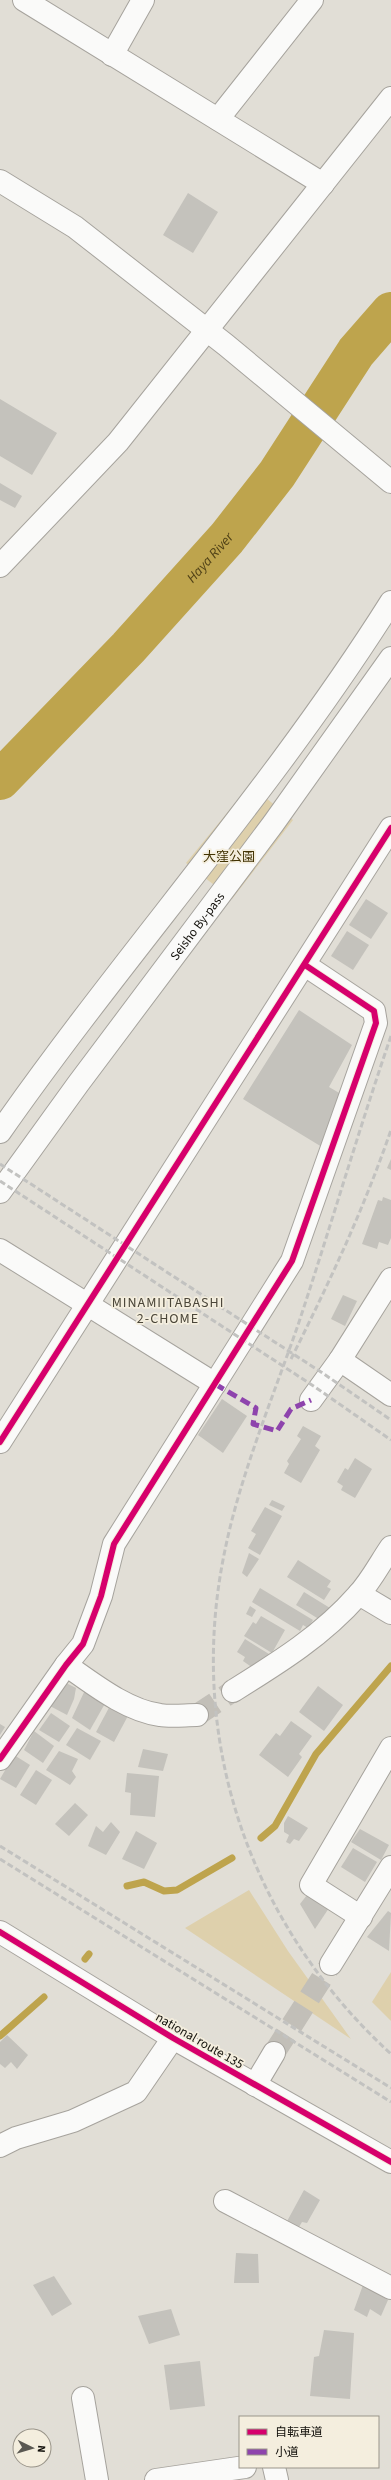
<svg xmlns="http://www.w3.org/2000/svg" width="391" height="2480" viewBox="0 0 391 2480" font-family="'Source Sans 3','Noto Sans JP',sans-serif">
<rect width="100%" height="100%" fill="#e1ded6"/>
<g fill="#ded0ac">
<path d="M250,785L293,820L232,899L186,863Z"/>
<path d="M249,1890L288,1951L351,2039L185,1928Z"/>
<path d="M391,1972V2021L372,2002Z"/>
</g>
<g fill="none" stroke-linecap="round" stroke-linejoin="round">
<g stroke="#bea44d" stroke-width="7">
<path d="M261,1838L275,1826L316,1754L391,1666"/>
<path d="M127,1886L144,1882L164,1891L177,1890L232,1858"/>
<path d="M85,1959L89,1954"/>
<path d="M0,2036L44,1997"/>
</g>
<path stroke="#bea44d" stroke-width="40" id="s1" d="M0,780L128,648L227,538L277,474L356,352L391,312"/>
</g>
<g fill="#c4c2bc">
<path d="M188,193L218,212L193,253L163,235Z"/>
<path d="M0,399L57,433L32,475L0,456Z"/>
<path d="M0,483L22,496L15,508L0,500Z"/>
<path d="M366,899L388,913L371,939L349,925Z"/>
<path d="M347,931L369,945L353,970L331,956Z"/>
<path d="M299,1010L352,1045L329,1087L341,1094L322,1147L243,1099Z"/>
<path d="M391,1159V1170L387,1168Z"/>
<path d="M383,1197L391,1200V1238L388,1245L379,1242L377,1249L362,1244L378,1200L382,1201Z"/>
<path d="M343,1295L357,1301L345,1326L331,1319Z"/>
<path d="M222,1399L247,1416L223,1453L198,1435Z"/>
<path d="M303,1426L321,1436L315,1446L320,1450L301,1483L284,1473L289,1464L287,1461L301,1439L297,1436Z"/>
<path d="M355,1458L372,1469L355,1498L341,1490L343,1486L337,1482L345,1468L348,1470Z"/>
<path d="M272,1500L285,1506L282,1511L269,1505Z"/>
<path d="M265,1507L282,1516L260,1555L248,1548L256,1534L251,1531Z"/>
<path d="M249,1553L259,1559L247,1577L242,1573Z"/>
<path d="M298,1560L331,1581L327,1587L331,1589L324,1600L287,1577Z"/>
<path d="M260,1588L313,1620L308,1628L303,1625L300,1631L252,1602Z"/>
<path d="M304,1592L330,1608L322,1621L296,1605Z"/>
<path d="M250,1606L256,1610L252,1617L246,1614Z"/>
<path d="M261,1616L285,1630L272,1653L244,1636L253,1622L256,1624Z"/>
<path d="M245,1639L269,1654L260,1667L253,1668L243,1661L245,1657L237,1652Z"/>
<path d="M64,1682L76,1688L74,1699L67,1715L50,1706Z"/>
<path d="M318,1686L343,1705L324,1731L299,1712Z"/>
<path d="M86,1688L107,1700L90,1730L72,1718Z"/>
<path d="M112,1702L130,1712L114,1742L96,1732Z"/>
<path d="M51,1713L70,1726L59,1742L39,1730Z"/>
<path d="M291,1721L312,1736L299,1754L302,1757L288,1777L259,1755L276,1733L280,1736Z"/>
<path d="M0,1724L5,1727L0,1735Z"/>
<path d="M77,1728L101,1741L90,1760L66,1745Z"/>
<path d="M34,1731L54,1746L43,1763L24,1750Z"/>
<path d="M143,1749L168,1754L163,1771L138,1767Z"/>
<path d="M59,1751L78,1759L72,1771L76,1777L70,1785L46,1770Z"/>
<path d="M14,1755L30,1765L16,1788L0,1779Z"/>
<path d="M36,1770L52,1780L36,1805L20,1795Z"/>
<path d="M127,1773L159,1776L155,1817L130,1815L131,1793L125,1792Z"/>
<path d="M75,1803L88,1815L69,1836L55,1824Z"/>
<path d="M288,1816L308,1828L299,1841L294,1839L290,1844L286,1842L289,1835L284,1832V1823Z"/>
<path d="M111,1822L120,1832L106,1855L88,1846L96,1826L103,1832Z"/>
<path d="M360,1829L389,1845L381,1860L351,1842Z"/>
<path d="M136,1831L157,1843L144,1869L122,1859Z"/>
<path d="M353,1848L377,1862L365,1882L341,1867Z"/>
<path d="M307,1895L329,1908L315,1929L300,1904Z"/>
<path d="M388,1911L391,1913L389,1951L367,1937Z"/>
<path d="M7,2035L28,2055L17,2069L11,2062L5,2068L0,2064V2042Z"/>
<path d="M304,2190L320,2200L307,2223L302,2222L296,2232L285,2225Z"/>
<path d="M236,2253L258,2254L259,2283H234Z"/>
<path d="M54,2276L72,2304L52,2316L33,2285Z"/>
<path d="M363,2285L388,2300L381,2316L370,2309L367,2317L354,2310Z"/>
<path d="M171,2309L180,2335L149,2344L138,2316Z"/>
<path d="M324,2330L354,2333L350,2399L310,2396L314,2357L319,2356Z"/>
<path d="M200,2361L205,2406L170,2410L164,2365Z"/>
</g>
<g fill="none" stroke-linecap="round" stroke-linejoin="round">
<g stroke="#c2bfb8" stroke-width="22" stroke-dasharray="22 11" stroke-linecap="butt">
<path d="M197,1715L233,1691"/>
<path d="M274,2053L331,1964"/>
</g>
<g stroke="#a6a39d" stroke-width="24">
<g id="minor">
<path d="M24,0L323,184"/>
<path d="M112,55L143,0"/>
<path d="M218,119L312,0"/>
<path d="M0,181L75,227L226,345L391,482"/>
<path d="M0,566L118,442L391,98"/>
<path d="M0,1250L215,1384"/>
<path d="M391,1279L340,1360L391,1395"/>
<path d="M311,1400L340,1360"/>
<path d="M0,1442L391,828"/>
<path d="M359,1594L391,1613"/>
<path d="M66,1665C92,1683 127,1711 160,1715C172,1717 185,1715 197,1715"/>
<path d="M233,1691C278,1663 322,1636 358,1595C371,1581 380,1563 391,1547"/>
<path d="M0,1759L66,1665L83,1644L101,1596L114,1544L292,1261L376,1023L374,1011L305,965"/>
<path d="M361,1917L311,1885L391,1748"/>
<path d="M331,1964L391,1867"/>
<path d="M255,2085L274,2053"/>
<path d="M0,2146L16,2138L73,2121L136,2092L173,2038"/>
<path d="M225,2201L391,2288"/>
<path d="M83,2398L97,2480"/>
<path d="M274,2467L277,2480"/>
<path d="M156,2480L245,2467"/>
</g>
</g>
<g stroke="#a6a39d" stroke-width="24">
<g id="highway">
<path d="M0,1132C126,952 274,788 391,602"/>
<path id="s2" d="M0,1192L78,1084L273,824L391,658"/>
<path d="M0,1932L173,2038L391,2162"/>
</g>
</g>
<use href="#minor" stroke="#fafaf9" stroke-width="22"/>
<use href="#highway" stroke="#fafaf9" stroke-width="22"/>
<g stroke="#c2c2c0" stroke-width="3" stroke-dasharray="6 3" stroke-linecap="butt">
<path d="M391,1036C358,1132 330,1229 298,1325C273,1397 240,1476 225,1550C185,1739 250,1925 391,2054"/>
<path d="M0,1164L321,1372L391,1420"/>
<path d="M0,1181L315,1387L391,1440"/>
<path d="M291,1359C329,1283 363,1211 391,1130"/>
<path d="M0,1846L391,2088"/>
<path d="M0,1859L391,2102"/>
</g>
<path stroke="#8e44ad" stroke-width="5" stroke-dasharray="10 5" stroke-linecap="butt" d="M215,1384L256,1408L253,1424L277,1431L291,1409L311,1400"/>
<g stroke="#f4eede" stroke-width="8">
<g id="cycleway">
<path d="M0,1442L391,828"/>
<path d="M0,1759L66,1665L83,1644L101,1596L114,1544L292,1261L376,1023L374,1011L305,965"/>
<path d="M0,1932L173,2038L391,2162"/>
</g>
</g>
<use href="#cycleway" stroke="#d6006c" stroke-width="6"/>
</g>
<g text-anchor="middle" stroke-width="3.5" stroke-linejoin="round" paint-order="stroke">
<g font-size="13" fill="#423304" stroke="#f4eede">
<text x="229" y="861">大窪公園</text>
</g>
<g font-size="13" fill="#12100b" stroke="#f4eede">
<text dy="5" stroke="none"><textPath href="#s2" startOffset="331">Seisho By-pass</textPath></text>
<text transform="translate(200 2040) rotate(30)" y="5">national route 135</text>
</g>
<g font-size="14" font-style="italic" fill="#514217" stroke="#f4eede">
<text dy="5" stroke="none"><textPath href="#s1" startOffset="306">Haya River</textPath></text>
</g>
<g font-size="14" letter-spacing="1" fill="#4b4639" stroke="#f4eede">
<text x="168" y="1307">MINAMIITABASHI<tspan x="168" dy="16">2-CHOME</tspan></text>
</g>
</g>
<rect x="239" y="2416" width="140" height="52" fill="#f4eede" stroke="#9a958a"/>
<rect x="247" y="2429" width="20" height="6" fill="#d6006c" stroke="#9a958a"/>
<text x="275" y="2436" font-size="12" fill="#12100b">自転車道</text>
<rect x="247" y="2449" width="20" height="6" fill="#8e44ad" stroke="#9a958a"/>
<text x="275" y="2456" font-size="12" fill="#12100b">小道</text>
<g transform="translate(32 2448) rotate(95)"><circle r="19" fill="#f4eede" stroke="#9a958a"/>
<path d="M0-3L7 15L0 10L-7 15Z" fill="#5a5852"/>
<text y="-6" font-size="11" font-weight="bold" text-anchor="middle" fill="#12100b">N</text>
</g>
</svg>
